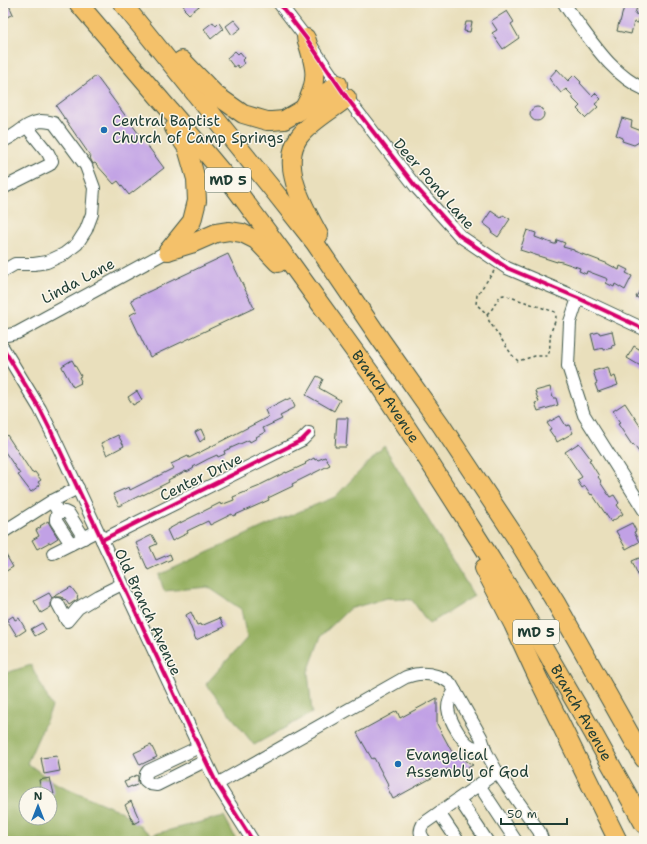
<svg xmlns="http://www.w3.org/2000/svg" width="647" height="844" viewBox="0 0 647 844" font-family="'Shantell Sans',sans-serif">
<rect width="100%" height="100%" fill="#fbf7ec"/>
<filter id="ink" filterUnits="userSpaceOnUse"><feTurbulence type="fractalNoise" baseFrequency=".025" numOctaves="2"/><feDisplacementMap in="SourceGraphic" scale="8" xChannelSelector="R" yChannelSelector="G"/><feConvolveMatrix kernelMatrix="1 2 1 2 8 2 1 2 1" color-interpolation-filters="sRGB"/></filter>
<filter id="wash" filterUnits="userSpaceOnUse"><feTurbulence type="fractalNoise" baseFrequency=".012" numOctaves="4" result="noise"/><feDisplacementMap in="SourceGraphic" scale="16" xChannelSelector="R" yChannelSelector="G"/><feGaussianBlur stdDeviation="0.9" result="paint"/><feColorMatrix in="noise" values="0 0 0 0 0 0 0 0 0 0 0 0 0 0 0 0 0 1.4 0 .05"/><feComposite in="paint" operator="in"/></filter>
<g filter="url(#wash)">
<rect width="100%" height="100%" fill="#e9dfbc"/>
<g fill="#96b062" stroke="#5a764b" fill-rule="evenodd">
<path d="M384,446L474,596L429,624L412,600L387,598L349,609L321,636L308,672L312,713L254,745L206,684L247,638L241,609L208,587L164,591L159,575L274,522L335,497Z"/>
<path d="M31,665L52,707L27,763L53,782L122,812L151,835L224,816L237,841H3V674ZM26,794H50V818H26Z"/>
</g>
<g id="blocks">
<g fill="#c1a1e5">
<path d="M3,3H8L13,14L3,19Z"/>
<path d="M181,3H203L189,14L184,9L185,8Z"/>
<path d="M626,3H638L635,14L640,15L638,23L634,22L631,34L617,31L619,22H620L624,7H625Z"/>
<path d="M507,11L514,22L511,24L519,38L503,49L492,33L497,30L491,21Z"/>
<path d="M234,20L241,28L232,35L226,26Z"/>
<path d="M213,22L216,26L219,23L223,29L211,39L204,29Z"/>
<path d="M466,22H472L470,32L464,31Z"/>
<path d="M235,51L238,54L240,52L245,58L242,61L245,63L239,68L237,65L234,67L227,58Z"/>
<path d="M557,69L568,81L574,75L581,82L580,83L592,96L595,93L601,99L595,104L598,107L586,118L577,109L580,106L573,99V96L566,89L561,93L550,80V79L549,78Z"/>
<path d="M96,76L164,168L129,195L118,181L114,184L95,163L93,164L90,158L91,157L56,106Z"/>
<circle cx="537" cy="114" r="7"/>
<path d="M622,118L632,121L631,127L644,132V139L634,145L622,141L623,138L616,135Z"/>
<path d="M491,211L501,218L503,215L510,219L498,237L491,232L492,230L483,223Z"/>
<path d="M527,230L536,233L535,237L554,244H556L557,240L565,243L563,247L574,250V251L606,263L619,270L620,266L628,270L626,273L632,276L625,290L615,284L614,287L606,283L608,279L587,271L586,274L579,271L580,268L562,262L557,261V262L520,250Z"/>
<path d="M228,254L254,308L150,357L130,315L137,311L131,300Z"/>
<path d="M644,283V301L636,297Z"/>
<path d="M612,331L615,345L611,346L612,348L603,350V348L595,350L591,334L599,332L600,334Z"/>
<path d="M634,346L644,352V368L627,358Z"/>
<path d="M72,360L81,376L79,377L81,381L80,382L81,383L73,387L62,367V366Z"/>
<path d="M608,367L611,378L615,376L618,385L598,392L595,384L597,383L593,371Z"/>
<path d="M317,376L323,379L319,388L340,400L334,411L306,395Z"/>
<path d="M550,387L553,398H556L558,405L538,411L535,403L539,402L535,391Z"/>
<path d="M137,391L142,400L133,405L128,397Z"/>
<path d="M291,398L295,407L287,411L288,412L280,416L282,419L263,428L265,432L256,437L257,438L250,442L249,440L224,451L225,454L218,457L217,455L208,459L193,467L194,468L187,472L186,471L168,480L169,482L143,495V494L119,506L113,494L129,487L130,490L174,468L171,464L188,456L189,458L268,417L265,410L286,399V400Z"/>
<path d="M625,403L644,432V459L633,444L632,445L618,424L620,423L613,411Z"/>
<path d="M560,416L566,426L569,425L573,433L557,442L555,437H554L549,430L551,429L547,423Z"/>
<path d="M337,418H348L346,447H335Z"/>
<path d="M201,429L205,438L200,442L195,432Z"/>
<path d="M7,435L32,473L35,472L41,480L38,482L40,485L31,492L18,475L20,474L3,449V438Z"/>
<path d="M118,435L124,446L107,455L101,443Z"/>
<path d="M579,443L591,459L589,460L599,476L598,477L601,481L600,482L610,497L614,495L619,503L617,505L623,514L611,522L592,494L591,495L585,486L582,488L577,480L582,477L565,452Z"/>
<path d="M325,457L330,465L292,484L293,486L268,498L269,500L233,516L232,514L210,525L208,521L187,531L188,533L172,541L167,530L176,525L220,503L221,505L234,500L233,497L260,486V485L286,472V473L306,464L305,463L314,458L315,460L317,459L318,460Z"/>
<path d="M48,521L50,525L58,538L50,543V542L37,549L32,540L39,536L36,530L41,527L40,526Z"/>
<path d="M632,523L636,531L634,532L639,542L626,549L616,531Z"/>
<path d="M152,535L157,544L150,547L156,560L170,554L172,559L148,570L136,543Z"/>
<path d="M3,550L13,567L3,573Z"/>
<path d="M644,556V589L632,561Z"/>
<path d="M71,587L78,596L77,597L78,599L69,605L65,599L64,600L62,597H55L51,600V607L41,613L34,601L49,593L52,598Z"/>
<path d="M191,612L197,625L200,624L201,626L220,618L224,627L196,640L186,615Z"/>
<path d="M13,616L15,620L19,618L26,630L17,636L7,620Z"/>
<path d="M42,623L46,630L35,636L31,629Z"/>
<path d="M437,698V724L452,752L473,765L452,776L448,769L393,799L387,787L389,786L374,758L372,759L357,733L397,711L400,718Z"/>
<path d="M151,745L157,757L140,765L134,753Z"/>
<path d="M57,756L60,771L44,774L41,758Z"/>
<path d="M137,775L138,777V782L139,784L132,787V786L127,788L124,782L129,780L128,779Z"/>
<path d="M50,778L54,794H42L39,780Z"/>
<path d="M131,801L140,821L134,824L125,805Z"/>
</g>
</g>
</g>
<g filter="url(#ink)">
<use href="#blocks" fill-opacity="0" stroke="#3d5548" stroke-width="1"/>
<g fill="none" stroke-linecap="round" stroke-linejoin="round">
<g stroke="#3d5548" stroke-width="14">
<g id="minor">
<path d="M279,3L306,38L347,98L416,187L460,236L507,268L578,298L644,329"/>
<path d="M564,3C569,12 576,20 582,29C599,52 617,77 644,89"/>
<path d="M3,141C16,136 26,123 41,121C45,121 50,122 54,123L86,166L94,188L92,214L86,230L77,244L64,254L47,262L34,264H15L3,271"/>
<path d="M3,188L49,165L52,161L48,153L27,127"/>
<path d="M578,298L570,322L568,366L584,415L644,510"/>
<path d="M3,336L17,333L168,251"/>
<path d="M3,348L40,409L50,429L199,747L217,784L253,841"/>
<path d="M52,501L58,512L56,518V521L71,544"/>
<path d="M58,512H65L69,514L84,538"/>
<path d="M3,532L52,501L78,488"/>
<path d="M102,540L302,440L309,433"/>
<path d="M53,553L97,531"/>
<path d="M58,604L67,621L78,608L98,596L122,584"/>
<path d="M455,691C451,696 448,701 448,708C449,719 464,749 478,748C480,748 482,747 484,746"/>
<path d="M199,747L148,771L146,774L145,780L150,784L157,785L205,761"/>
<path d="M217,784L406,677C410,676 415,674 419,674C430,673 444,677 451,684L481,737L486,752L497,772"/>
<path d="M479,785L516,841"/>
<path d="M459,799L487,841"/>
<path d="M439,813L458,841"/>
<path d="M425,841C420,834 419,831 423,824L497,772L539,831L542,839L541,841"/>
</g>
</g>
<g stroke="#3d5548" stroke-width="20">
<g id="highway">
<path id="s1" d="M78,3L196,141L232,184L292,265L374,378L419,446L486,551L514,596L592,731L644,824"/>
<path d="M122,3L274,191L315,243L381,340L441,425L516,538L556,603L644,759"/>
<path d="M182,60L216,95L243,114L267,121H272L284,120L303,109L338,84"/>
<path d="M304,108C320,80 315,66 306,38"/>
<path d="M319,235C305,209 279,166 299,137C310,122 332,110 347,98"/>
<path d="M168,251L192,221L197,201L196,179L187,148L174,128"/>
<path d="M168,251L191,244L216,233L229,231L242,233L256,240L278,263"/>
<path d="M484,568L513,624L539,680L618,841"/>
</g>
</g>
<path stroke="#3d5548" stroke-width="1.5" stroke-dasharray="3 3" stroke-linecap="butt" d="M487,314L492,309L500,296L504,295L555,312C558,319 553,325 551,332C549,340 551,348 548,356H535L518,361L512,355L489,321L487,314L476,304L477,295L494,271"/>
<use href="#minor" stroke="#fff" stroke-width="12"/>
<use href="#highway" stroke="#f4c16a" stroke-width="18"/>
<g stroke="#fbf7ec" stroke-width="6">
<g id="cycleway">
<path d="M279,3L306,38L347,98L416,187L460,236L507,268L578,298L644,329"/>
<path d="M3,348L40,409L50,429L199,747L217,784L253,841"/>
<path d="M102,540L302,440L309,433"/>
</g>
</g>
<use href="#cycleway" stroke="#d6006c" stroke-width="4"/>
</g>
</g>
<g fill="#1f6fb2" stroke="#fbf7ec" stroke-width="1.5">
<circle cx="104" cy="130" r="4"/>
<circle cx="398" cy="764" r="4"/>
</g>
<g text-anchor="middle" stroke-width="3" stroke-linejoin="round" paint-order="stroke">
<g fill="#fbf7ec" stroke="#61756b" stroke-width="1">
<rect x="205" y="168" width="46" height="24" rx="3"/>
<rect x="513" y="620" width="46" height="24" rx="3"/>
</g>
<g font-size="14" font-weight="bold" fill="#1f3d34">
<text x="228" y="185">MD 5</text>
<text x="536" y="637">MD 5</text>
</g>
<g font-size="15" fill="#1f3d34" stroke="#fbf7ec" text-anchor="start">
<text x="112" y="126">Central Baptist<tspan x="112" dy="17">Church of Camp Springs</tspan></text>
<text x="406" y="760">Evangelical<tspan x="406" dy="17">Assembly of God</tspan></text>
</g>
<g font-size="15" fill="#1f3d34" stroke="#fbf7ec">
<text transform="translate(434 184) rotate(49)" y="5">Deer Pond Lane</text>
<text transform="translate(78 281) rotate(-28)" y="5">Linda Lane</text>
<text dy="5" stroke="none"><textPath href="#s1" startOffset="500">Branch Avenue</textPath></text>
<text transform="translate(201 477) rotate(-26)" y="5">Center Drive</text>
<text transform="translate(148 612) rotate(65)" y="5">Old Branch Avenue</text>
<text dy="5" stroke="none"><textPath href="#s1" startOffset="872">Branch Avenue</textPath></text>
</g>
</g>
<rect width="647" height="844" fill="none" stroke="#fbf7ec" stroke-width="16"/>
<g transform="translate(38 806)"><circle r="19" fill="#fbf7ec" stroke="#a3ada2"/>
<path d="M0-3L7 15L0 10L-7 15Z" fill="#1f6fb2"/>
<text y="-6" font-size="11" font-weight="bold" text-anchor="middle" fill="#1f3d34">N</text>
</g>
<path d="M501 818v6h66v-6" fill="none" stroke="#1f3d34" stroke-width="2"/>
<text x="507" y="818" font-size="12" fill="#1f3d34" stroke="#fbf7ec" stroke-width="3" paint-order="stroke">50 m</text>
</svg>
